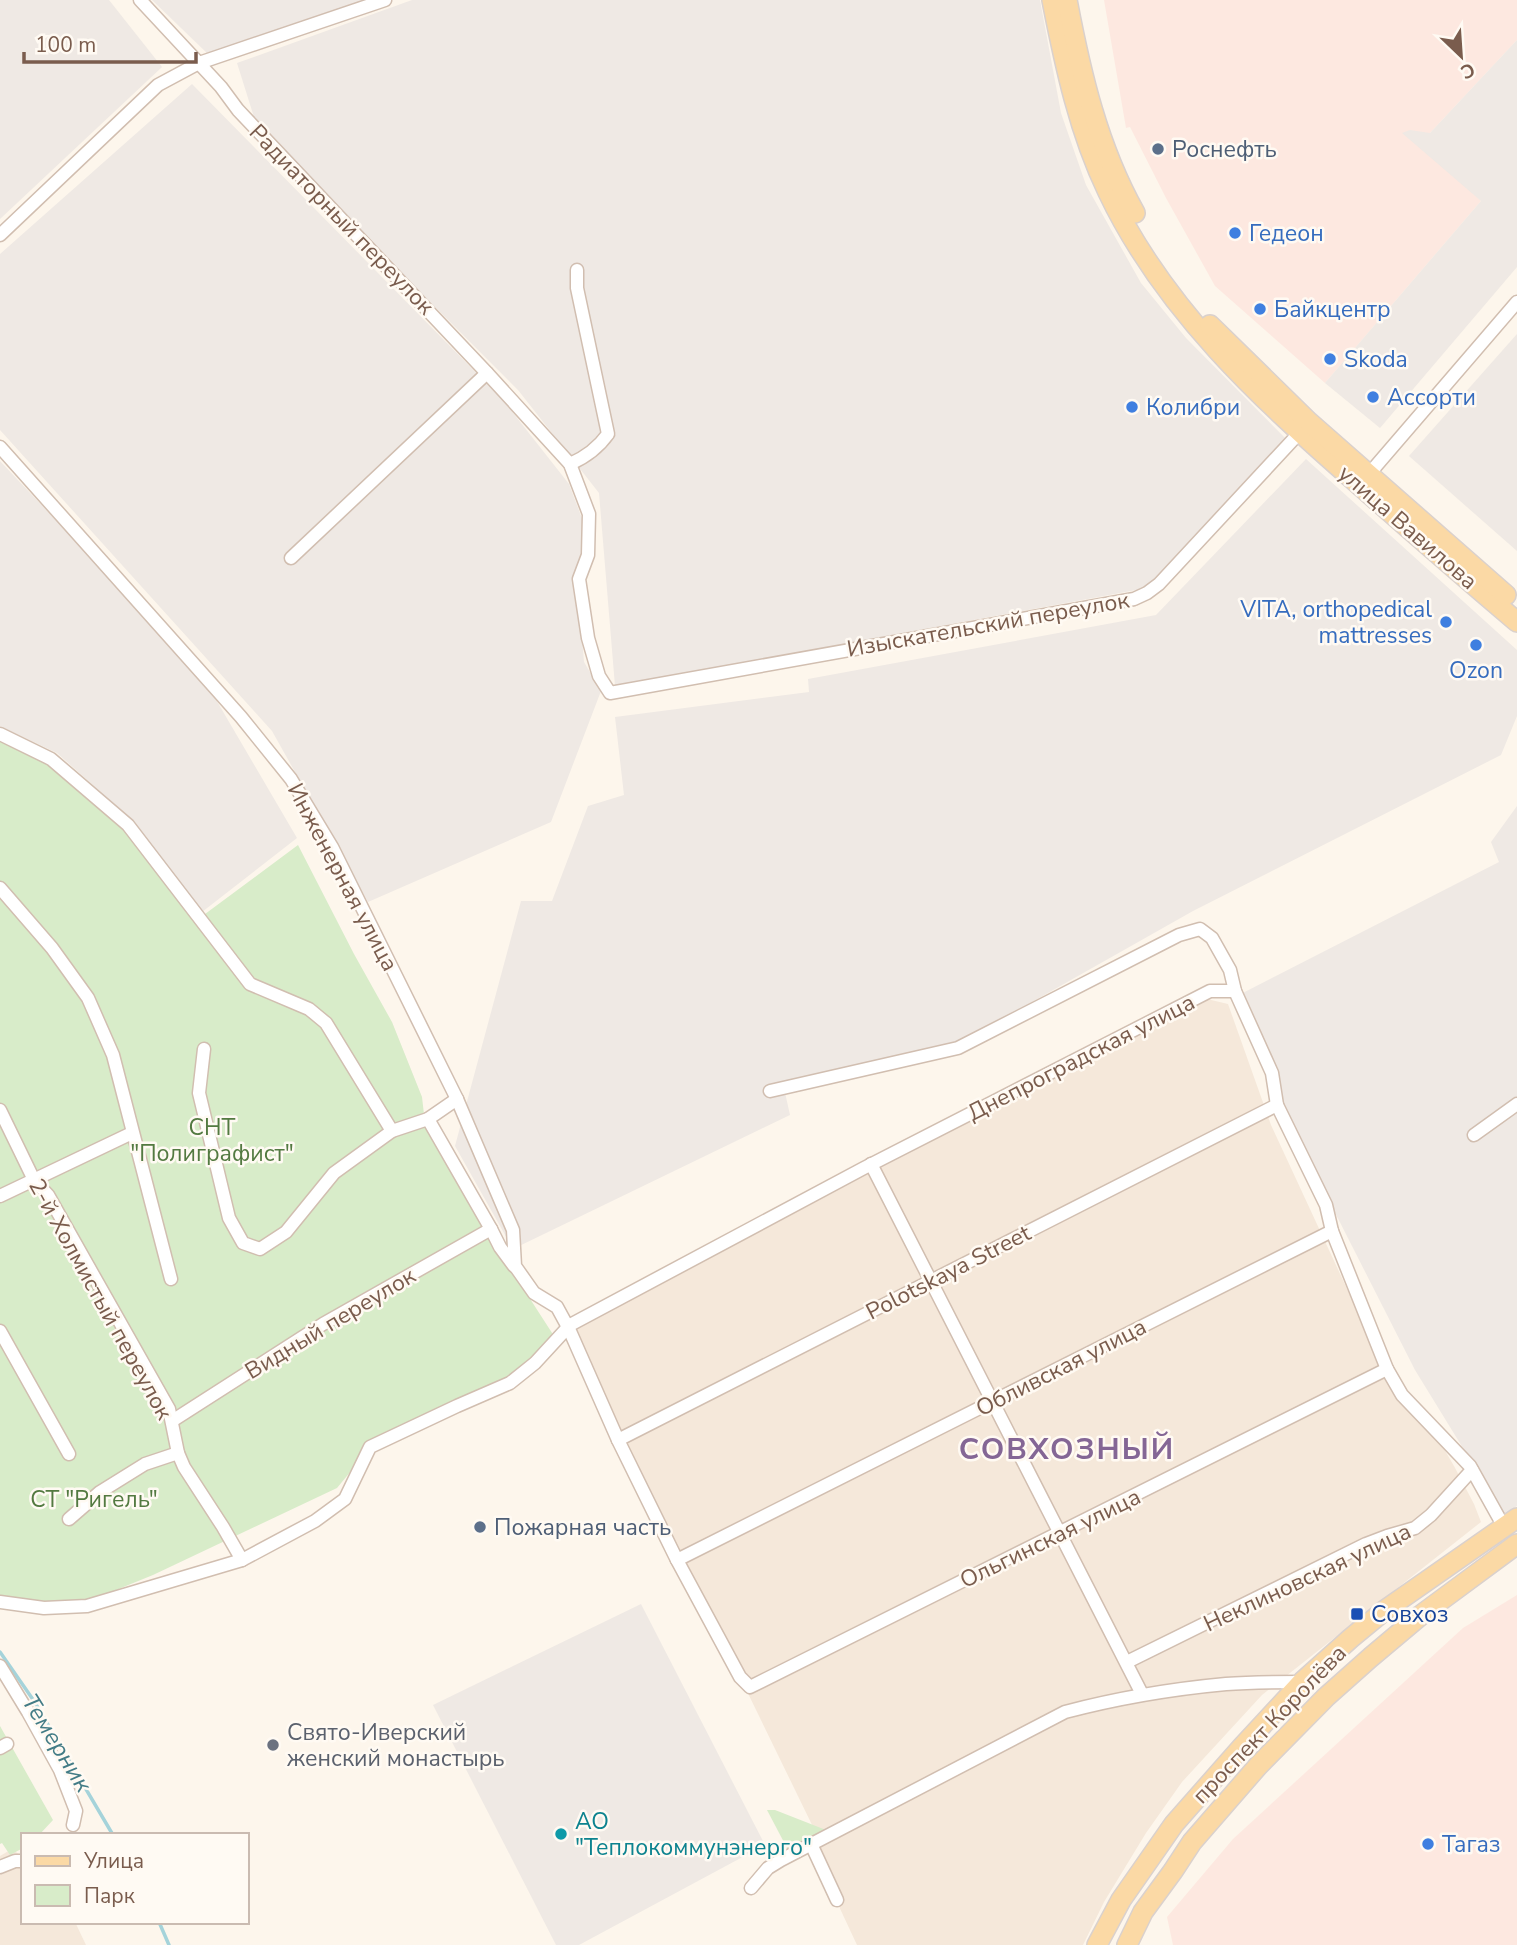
<svg xmlns="http://www.w3.org/2000/svg" width="1517" height="1945" viewBox="0 0 1517 1945" font-family="'Nunito Sans',sans-serif">
<rect width="100%" height="100%" fill="#fdf6ec"/>
<g fill="#f5e8da">
<path d="M1207,999L1228,1004L1271,1125L1399,1401L1437,1437L1454,1466L1474,1504L1481,1522L1262,1695L1182,1782L1146,1833L1104,1902L1083,1945H857L808,1840L817,1837L815,1831L571,1330L582,1318Z"/>
<path d="M12,1849L20,1855L23,1854V1922H75L86,1945H0V1856Z"/>
</g>
<g fill="#fde8e0">
<path d="M1104,0H1517V40L1429,134L1410,131L1481,201L1325,383L1215,286L1166,198L1130,127L1126,128Z"/>
<path d="M1517,1595V1945H1173L1167,1917L1233,1839L1463,1628Z"/>
</g>
<g fill="#efe9e4">
<path d="M0,0H109L162,67L0,219Z"/>
<path d="M152,0H363L210,56Z"/>
<path d="M412,0H1040L1061,113L1086,185L1141,283L1186,338L1287,440L1147,588L615,686L599,493L518,390L258,130L237,63Z"/>
<path d="M1517,40V267L1380,428L1325,383L1481,201L1402,133L1410,130L1430,133Z"/>
<path d="M192,84L502,399L569,484L586,529L578,588L584,662L601,691L551,822L368,902L272,731L0,430V254Z"/>
<path d="M1517,334V551L1409,456Z"/>
<path d="M1306,459L1517,650V716L1501,755L1193,911L949,1049L784,1088L790,1115L513,1249L455,1146L521,901H552L588,806L624,795L615,717L809,692L808,679L1156,615Z"/>
<path d="M0,461L201,674L297,838L202,912L113,803L57,753L0,726Z"/>
<path d="M1517,806V1506L1504,1515L1415,1370L1288,1120L1233,998L1499,862L1491,842Z"/>
<path d="M641,1604L765,1845L579,1945H556L433,1705Z"/>
</g>
<g fill="#d8ecc9">
<path d="M0,733L109,804L201,917L298,845L354,954L392,1022L422,1097L425,1123L485,1229L554,1336L506,1380L370,1448L337,1488L153,1575L84,1603L0,1602Z"/>
<path d="M0,1726L53,1820L39,1835H23V1848L10,1855L2,1843L0,1844Z"/>
<path d="M767,1810H775L826,1830L787,1848Z"/>
</g>
<g fill="none" stroke-linecap="round" stroke-linejoin="round">
<g stroke="#a5d3da" stroke-width="3.5">
<path d="M0,1652L34,1701L113,1835"/>
<path d="M159,1922L169,1945"/>
</g>
<g stroke="#d1beb0" stroke-width="15">
<g id="street">
<path d="M140,0L221,87L238,110L487,373L570,464L589,514L588,555L579,579L588,638L599,676L610,693L1134,599L1147,593L1159,584L1303,429"/>
<path d="M0,235L158,85L199,63L385,0"/>
<path d="M0,447L241,717L291,779L332,847L457,1099L513,1230L515,1266L534,1293L557,1307L569,1329L618,1440L677,1560L740,1677L750,1687L1387,1369"/>
<path d="M570,464C586,457 598,448 608,434L577,288V270"/>
<path d="M1369,474L1517,302"/>
<path d="M291,558L487,373"/>
<path d="M0,734L51,759L128,825L250,984L309,1009L326,1023L392,1131"/>
<path d="M0,888L52,948L88,998L113,1055L171,1279"/>
<path d="M204,1049L199,1093L229,1218L243,1243L260,1249L286,1232L334,1173L392,1131L428,1119L457,1099"/>
<path d="M770,1091L958,1048L1179,935L1200,929L1212,938L1230,970L1235,991L1272,1073L1277,1105L1326,1205L1332,1231L1387,1369L1402,1395L1470,1466L1504,1527"/>
<path d="M0,1110L34,1180L48,1195L169,1409L178,1453L184,1467L223,1527L242,1560"/>
<path d="M428,1119L491,1229L500,1247L514,1266"/>
<path d="M1474,1135L1517,1104"/>
<path d="M871,1164L1142,1694"/>
<path d="M0,1196L132,1133"/>
<path d="M0,1331L69,1454"/>
<path d="M172,1421L323,1324L491,1229"/>
<path d="M618,1440L1277,1105"/>
<path d="M69,1519L100,1492L145,1464L178,1453"/>
<path d="M677,1560L1332,1231"/>
<path d="M0,1602L44,1608L87,1606L242,1560L315,1521L345,1499L370,1447L457,1406L510,1383L535,1363L570,1325L864,1168L1210,991H1235"/>
<path d="M1127,1662L1366,1544L1387,1536L1415,1528L1431,1515L1472,1470"/>
<path d="M0,1666L28,1712L60,1770L76,1811L73,1825"/>
<path d="M0,1748L7,1744"/>
<path d="M811,1844L837,1900"/>
<path d="M0,1867L15,1861H21"/>
<path d="M751,1888L768,1868L781,1860L1065,1712C1118,1698 1172,1689 1226,1684C1252,1682 1277,1682 1303,1682"/>
</g>
</g>
<g stroke="#dad1cd" stroke-width="22">
<g id="primary">
<path d="M1052,0C1065,66 1079,132 1108,192C1164,310 1261,399 1357,483C1410,530 1463,576 1517,622"/>
<path d="M1067,0C1081,74 1098,147 1135,213"/>
<path d="M1210,325L1309,422L1506,595"/>
<path d="M1097,1945L1121,1900L1174,1824L1241,1748L1303,1681L1351,1638L1385,1610L1517,1518"/>
<path d="M1127,1945L1143,1912L1173,1871L1192,1842L1258,1766L1326,1697L1371,1657L1421,1615L1517,1544"/>
</g>
</g>
<use href="#street" stroke="#fff" stroke-width="12"/>
<use href="#primary" stroke="#fbd9a5" stroke-width="19"/>
</g>
<g fill="#5c6f8a" stroke="#fffaf3" stroke-width="2.5">
<circle cx="1158" cy="149" r="7"/>
<circle cx="480" cy="1527" r="7"/>
</g>
<g fill="#3f7fe0" stroke="#fffaf3" stroke-width="2.5">
<circle cx="1235" cy="233" r="7"/>
<circle cx="1260" cy="309" r="7"/>
<circle cx="1330" cy="359" r="7"/>
<circle cx="1373" cy="397" r="7"/>
<circle cx="1132" cy="407" r="7"/>
<circle cx="1446" cy="622" r="7"/>
<circle cx="1476" cy="645" r="7"/>
<circle cx="1428" cy="1844" r="7"/>
</g>
<rect fill="#1a4fb4" stroke="#fffaf3" stroke-width="2.5" x="1350" y="1607" width="14" height="14" rx="3.5"/>
<circle fill="#6b7280" stroke="#fffaf3" stroke-width="2.5" cx="273" cy="1745" r="7"/>
<circle fill="#0f9aa8" stroke="#fffaf3" stroke-width="2.5" cx="561" cy="1834" r="7"/>
<g text-anchor="middle" stroke-width="5" stroke-linejoin="round" paint-order="stroke">
<g font-size="23" fill="#4e5e75" stroke="#fffaf3" text-anchor="start">
<text x="1172" y="157">Роснефть</text>
<text x="494" y="1535">Пожарная часть</text>
</g>
<g font-size="23" fill="#7a5c4d" stroke="#fffaf3">
<text transform="translate(342 219) rotate(46)" y="8">Радиаторный переулок</text>
<text transform="translate(1408 527) rotate(41)" y="8">улица Вавилова</text>
<text transform="translate(988 624) rotate(-10)" y="8">Изыскательский переулок</text>
<text transform="translate(343 877) rotate(62)" y="8">Инженерная улица</text>
<text transform="translate(1081 1057) rotate(-27)" y="8">Днепроградская улица</text>
<text transform="translate(948 1272) rotate(-27)" y="8">Polotskaya Street</text>
<text transform="translate(101 1299) rotate(61)" y="8">2-й Холмистый переулок</text>
<text transform="translate(330 1323) rotate(-31)" y="8">Видный переулок</text>
<text transform="translate(1061 1367) rotate(-27)" y="8">Обливская улица</text>
<text transform="translate(1050 1538) rotate(-26)" y="8">Ольгинская улица</text>
<text transform="translate(1307 1577) rotate(-25)" y="8">Неклиновская улица</text>
<text transform="translate(1269 1724) rotate(-46)" y="8">проспект Королёва</text>
</g>
<g font-size="23" fill="#366cbe" stroke="#fffaf3" text-anchor="start">
<text x="1249" y="241">Гедеон</text>
<text x="1274" y="317">Байкцентр</text>
<text x="1344" y="367">Skoda</text>
<text x="1387" y="405">Ассорти</text>
<text x="1146" y="415">Колибри</text>
<text x="1432" y="617" text-anchor="end">VITA, orthopedical<tspan x="1432" dy="26">mattresses</tspan></text>
<text x="1476" y="678" text-anchor="middle">Ozon</text>
<text x="1442" y="1852">Тагаз</text>
</g>
<g font-size="23" fill="#537a41" stroke="#fffaf3">
<text x="212" y="1135">СНТ<tspan x="212" dy="26">"Полиграфист"</tspan></text>
<text x="94" y="1507">СТ "Ригель"</text>
</g>
<g font-size="23" fill="#164399" stroke="#fffaf3" text-anchor="start">
<text x="1371" y="1622">Совхоз</text>
</g>
<g font-size="23" fill="#5b616d" stroke="#fffaf3" text-anchor="start">
<text x="287" y="1740">Свято-Иверский<tspan x="287" dy="26">женский монастырь</tspan></text>
</g>
<g font-size="23" fill="#0d838f" stroke="#fffaf3" text-anchor="start">
<text x="575" y="1829">АО<tspan x="575" dy="26">"Теплокоммунэнерго"</tspan></text>
</g>
<g font-size="24" font-style="italic" fill="#437c86" stroke="#fffaf3">
<text transform="translate(57 1743) rotate(58)" y="8">Темерник</text>
</g>
<g font-size="30" font-weight="bold" letter-spacing="2" fill="#846695" stroke="#fffaf3">
<text x="1067" y="1459">СОВХОЗНЫЙ</text>
</g>
</g>
<rect x="21" y="1833" width="228" height="91" fill="#fffaf3" stroke="#cabbb1" stroke-width="2"/>
<rect x="35" y="1856" width="35" height="10" fill="#fbd9a5" stroke="#cabbb1" stroke-width="2"/>
<text x="84" y="1868" font-size="21" fill="#7a5c4d">Улица</text>
<rect x="35" y="1885" width="35" height="21" fill="#d8ecc9" stroke="#cabbb1" stroke-width="2"/>
<text x="84" y="1903" font-size="21" fill="#7a5c4d">Парк</text>
<g transform="translate(1461 56) rotate(155)" stroke="#fffaf3" stroke-width="5" paint-order="stroke">
<path d="M0-5L12 26L0 18L-12 26Z" fill="#7a5c4d"/>
<text y="-10" font-size="19" font-weight="bold" text-anchor="middle" fill="#7a5c4d">С</text>
</g>
<path d="M24 52v10h172v-10" fill="none" stroke="#7a5c4d" stroke-width="3.5"/>
<text x="35" y="52" font-size="21" fill="#7a5c4d" stroke="#fffaf3" stroke-width="5" paint-order="stroke">100 m</text>
</svg>
